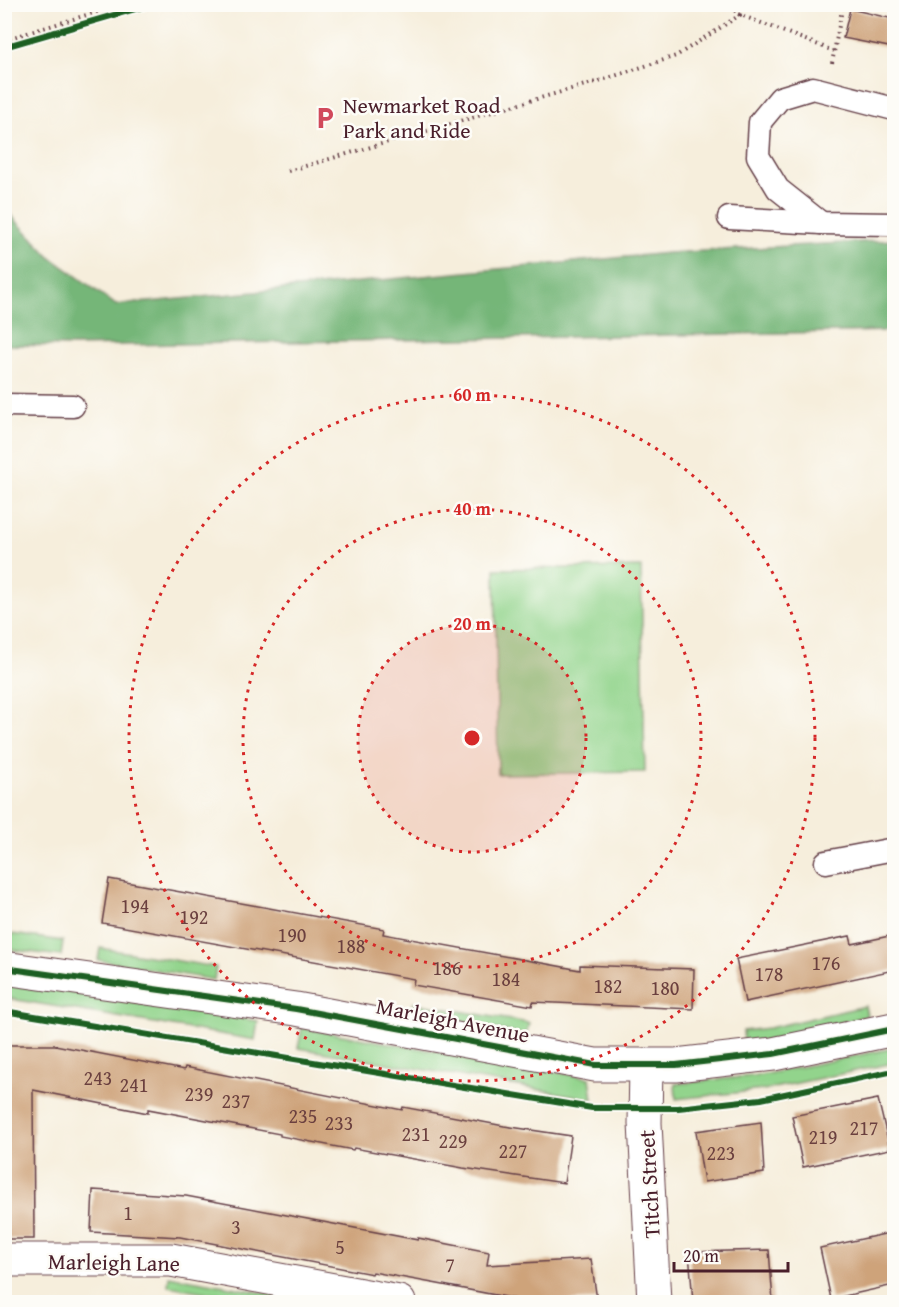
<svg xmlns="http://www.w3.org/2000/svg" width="899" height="1307" viewBox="0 0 899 1307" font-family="'Gentium Book Plus',serif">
<rect width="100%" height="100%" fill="#fdfcf7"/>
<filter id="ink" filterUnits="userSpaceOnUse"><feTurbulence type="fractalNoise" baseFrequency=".0167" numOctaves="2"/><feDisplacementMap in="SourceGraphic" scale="12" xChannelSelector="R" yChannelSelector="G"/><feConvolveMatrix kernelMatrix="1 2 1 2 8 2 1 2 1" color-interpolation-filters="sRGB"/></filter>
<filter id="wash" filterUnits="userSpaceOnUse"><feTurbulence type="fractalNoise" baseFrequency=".008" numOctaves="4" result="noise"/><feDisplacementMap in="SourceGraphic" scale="24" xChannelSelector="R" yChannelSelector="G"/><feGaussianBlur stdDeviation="1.35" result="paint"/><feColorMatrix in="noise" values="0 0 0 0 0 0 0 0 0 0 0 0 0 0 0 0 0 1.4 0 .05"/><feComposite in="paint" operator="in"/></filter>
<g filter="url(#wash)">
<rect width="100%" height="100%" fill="#f6eedc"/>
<g fill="#92d48c" stroke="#6e7a5c" stroke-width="1.5">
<path d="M641,567L645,772L498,774L495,569Z"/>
<path d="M5,933L63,941L61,956L5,949Z"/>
<path d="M100,948L216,967L214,980L98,960Z"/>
<path d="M4,981L258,1021L255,1040L5,998Z"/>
<path d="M413,1003L529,1023L526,1035L411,1014Z"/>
<path d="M865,1006L867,1016L771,1041L744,1044L743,1031L769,1028Z"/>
<path d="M302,1028L590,1078L593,1099L298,1048Z"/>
<path d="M894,1048V1063L764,1090L676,1099L675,1084L761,1075Z"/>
<path d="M169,1276L282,1296V1302H262L168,1286Z"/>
</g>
<path fill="#75b678" stroke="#606a52" stroke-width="1.5" d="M4,208L49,256L116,305L668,253L894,240V331L75,346L5,345Z"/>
<g id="blocks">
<g fill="#cea37a">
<path d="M850,9L894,19V48L843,38Z"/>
<path d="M109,879L384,929L383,934L580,970V965L694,969L693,1009L533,1002L532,1006L413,985L414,979L102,923Z"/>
<path d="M894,935V970L745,1002L736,959L850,936L852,944Z"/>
<path d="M4,1045H55L184,1070L185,1067L402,1110L403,1107L504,1126L571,1136L564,1183L463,1168L354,1148L353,1150L280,1136V1134L148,1109V1113L33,1090L34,1239H4Z"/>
<path d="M878,1099L890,1149L803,1167L792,1116Z"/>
<path d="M761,1122L764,1173L704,1182L696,1131Z"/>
<path d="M93,1190L186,1196L418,1240V1238L489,1252L487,1265L591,1259L597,1300L532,1302L438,1284L373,1272L372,1274L180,1237L91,1232Z"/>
<path d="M894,1232V1285L831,1299L820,1248Z"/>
<path d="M769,1250L773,1301L752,1302H693L689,1252Z"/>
</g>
</g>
</g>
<g filter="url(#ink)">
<use href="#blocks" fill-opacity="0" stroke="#643e46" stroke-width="1.5"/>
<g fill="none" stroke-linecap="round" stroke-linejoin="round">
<g stroke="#643e46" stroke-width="25">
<g id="service">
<path d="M729,218L821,223L894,224"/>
<path d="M821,223L778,189L758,156L760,122L780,98L813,88L894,109"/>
<path d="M4,405L73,406"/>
<path d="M826,862L894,849"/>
</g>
</g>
<g stroke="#643e46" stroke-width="35">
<g id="minor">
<path d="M4,968L296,1009L595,1065H676L773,1054L894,1029"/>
<path d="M646,1065L645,1123L654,1302"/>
<path d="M4,1260H171L399,1302"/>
</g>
</g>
<g stroke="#643e46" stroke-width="4" stroke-dasharray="1.5 4.5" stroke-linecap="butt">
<path d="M738,14L834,51"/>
<path d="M4,40L123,4"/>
<path d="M832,63L843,4"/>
<path d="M288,171L599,81L676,56L740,15L727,4"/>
</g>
<use href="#service" stroke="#fff" stroke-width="22"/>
<use href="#minor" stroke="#fff" stroke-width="33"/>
<g stroke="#fdfcf7" stroke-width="10">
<g id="cycleway">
<path d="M4,47L152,4"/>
<path d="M4,968L296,1009L595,1065H676L773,1054L894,1029"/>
<path d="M4,1011L592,1108H678L761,1099L894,1071"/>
</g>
</g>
<use href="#cycleway" stroke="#1b5e20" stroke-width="6"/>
</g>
</g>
<circle cx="472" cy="738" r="114" fill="#d62828" fill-opacity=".12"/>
<g fill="none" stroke="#d62828" stroke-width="3" stroke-dasharray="3 6">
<circle cx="472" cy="738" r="114"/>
<circle cx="472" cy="738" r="229"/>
<circle cx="472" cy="738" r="343"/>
</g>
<defs>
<g id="parking-bare" transform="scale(1.8)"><path d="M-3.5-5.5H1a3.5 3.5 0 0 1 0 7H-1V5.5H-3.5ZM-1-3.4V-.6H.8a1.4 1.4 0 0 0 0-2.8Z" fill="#d1495b" stroke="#fdfcf7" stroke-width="2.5" paint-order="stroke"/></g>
</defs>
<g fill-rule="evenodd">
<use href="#parking-bare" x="325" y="118"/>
</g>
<g text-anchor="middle" stroke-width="5" stroke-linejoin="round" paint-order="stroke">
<g font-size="20" fill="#6b403f">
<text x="135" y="913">194</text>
<text x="194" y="924">192</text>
<text x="292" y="942">190</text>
<text x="351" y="953">188</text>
<text x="826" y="970">176</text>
<text x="447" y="975">186</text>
<text x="769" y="981">178</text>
<text x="506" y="986">184</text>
<text x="608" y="993">182</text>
<text x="665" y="995">180</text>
<text x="98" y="1085">243</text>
<text x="134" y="1092">241</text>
<text x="199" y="1101">239</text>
<text x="236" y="1108">237</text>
<text x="303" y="1123">235</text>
<text x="339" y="1130">233</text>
<text x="864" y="1135">217</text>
<text x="416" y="1141">231</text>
<text x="823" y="1144">219</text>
<text x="453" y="1148">229</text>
<text x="513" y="1158">227</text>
<text x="721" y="1160">223</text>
<text x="128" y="1220">1</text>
<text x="236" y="1234">3</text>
<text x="340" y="1254">5</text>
<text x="450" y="1272">7</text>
</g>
<g font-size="22" fill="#4a1f2b" stroke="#fdfcf7" text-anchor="start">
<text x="343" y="113">Newmarket Road<tspan x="343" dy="25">Park and Ride</tspan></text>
</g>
<g font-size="22" fill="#4a1f2b" stroke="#fdfcf7">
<text transform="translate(453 1020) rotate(11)" y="8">Marleigh Avenue</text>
<text transform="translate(649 1184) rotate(-93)" y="8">Titch Street</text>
<text transform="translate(114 1262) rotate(1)" y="8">Marleigh Lane</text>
</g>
</g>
<circle cx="472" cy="738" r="9" fill="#d62828" stroke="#fdfcf7" stroke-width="3"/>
<g font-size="18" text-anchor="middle" font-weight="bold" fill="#d62828" stroke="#fdfcf7" stroke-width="5" stroke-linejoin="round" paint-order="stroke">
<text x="472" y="401">60 m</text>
<text x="472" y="515">40 m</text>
<text x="472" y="630">20 m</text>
</g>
<rect width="899" height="1307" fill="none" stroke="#fdfcf7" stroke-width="24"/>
<path d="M674 1262v9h114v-9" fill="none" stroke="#4a1f2b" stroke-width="3"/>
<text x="683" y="1262" font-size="18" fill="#4a1f2b" stroke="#fdfcf7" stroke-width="4.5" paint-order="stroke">20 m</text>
</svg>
